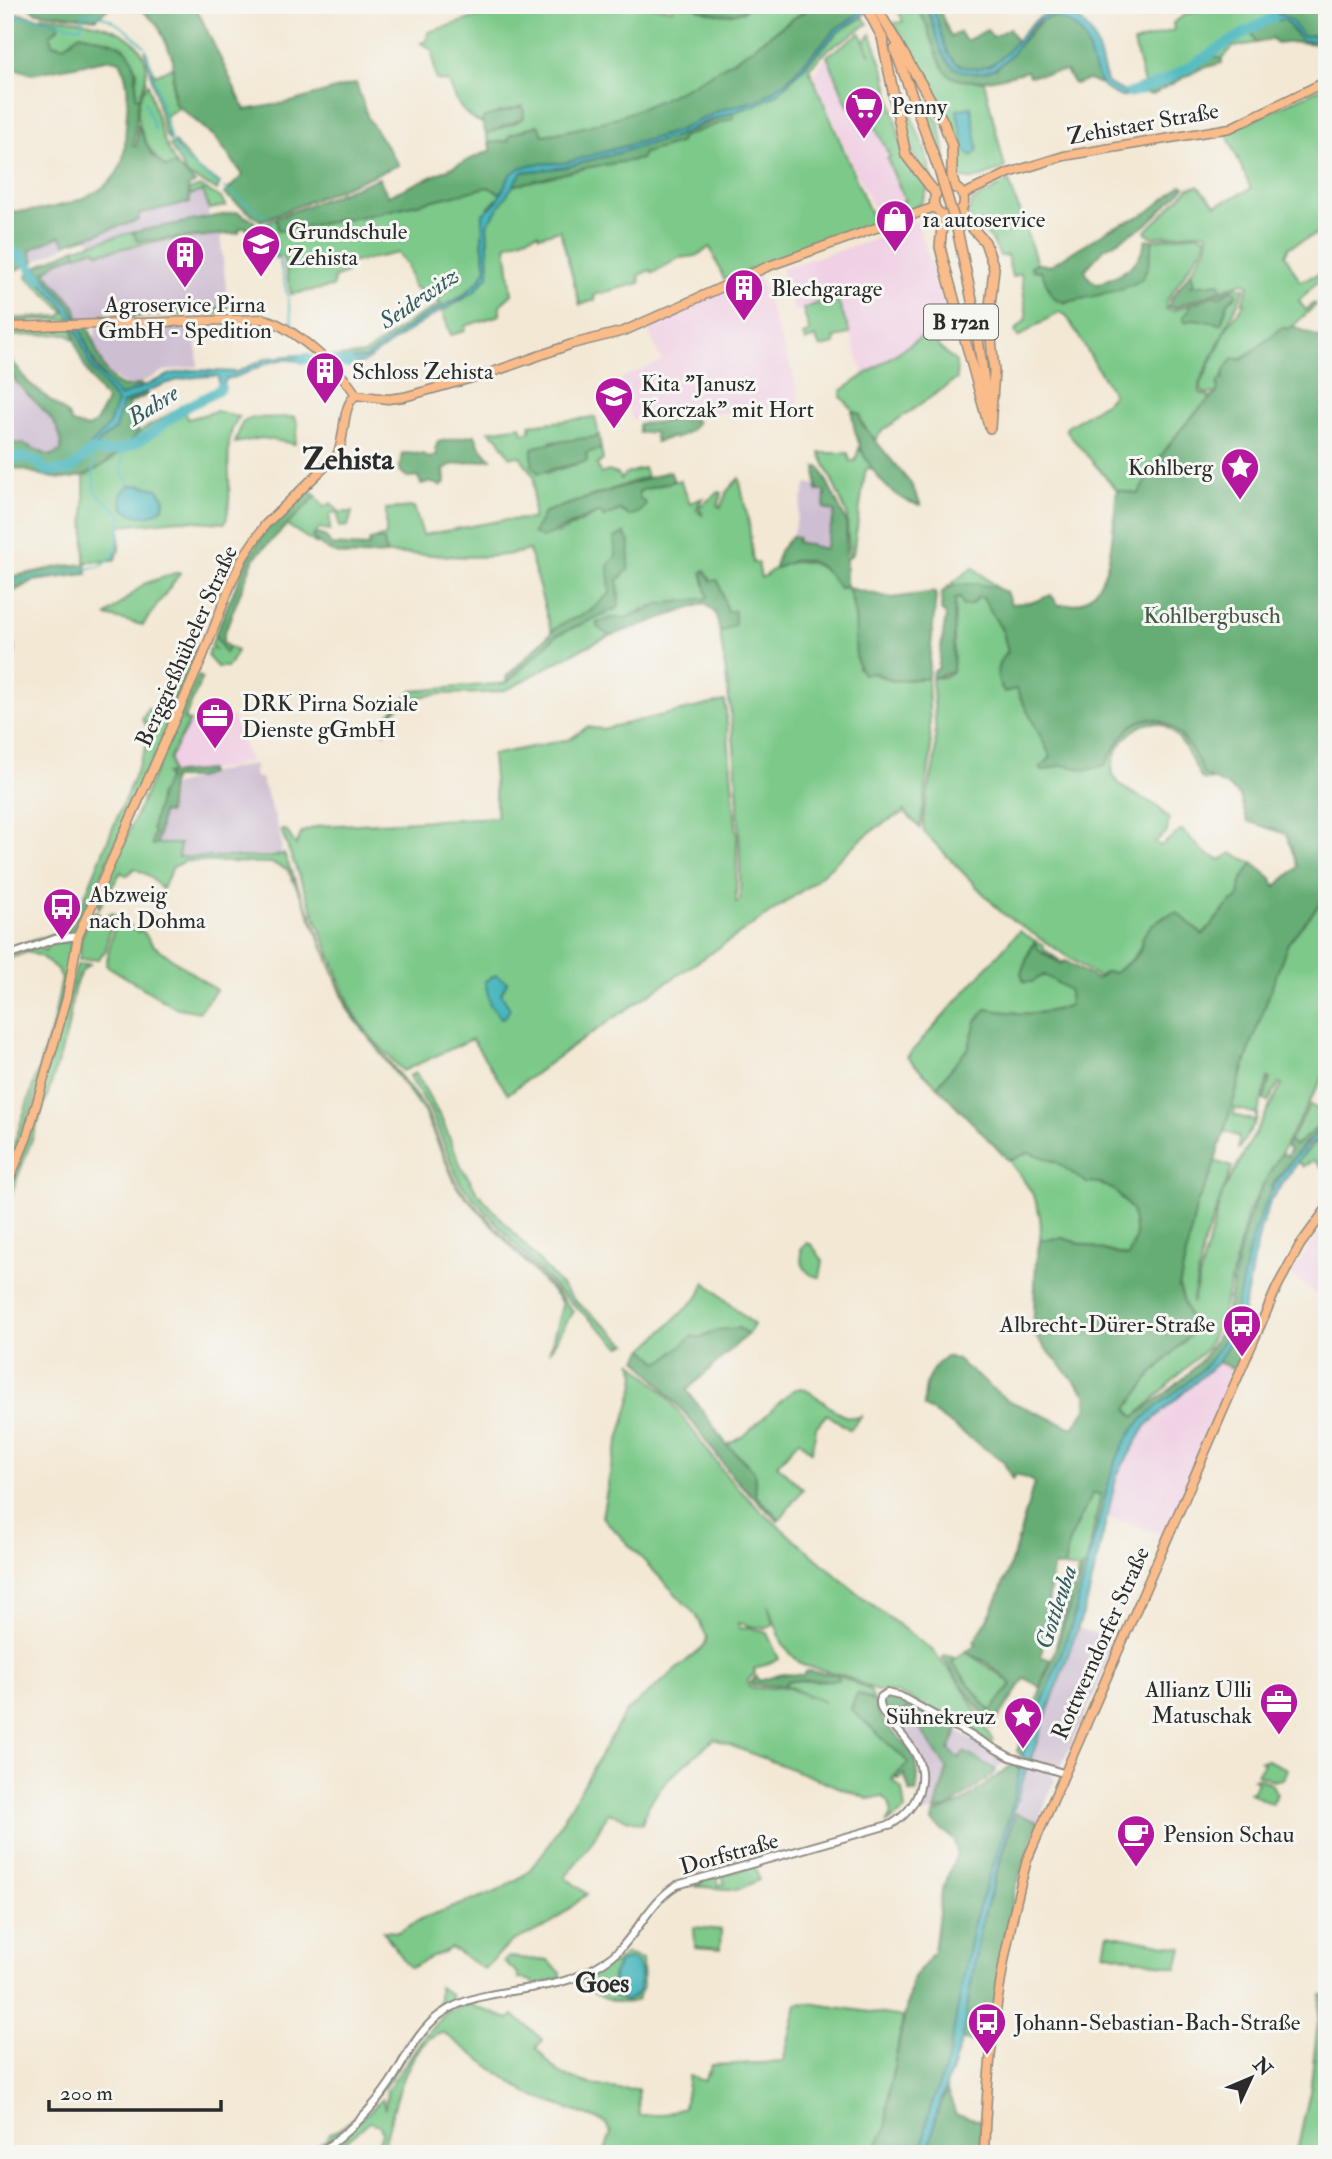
<svg xmlns="http://www.w3.org/2000/svg" width="1332" height="2159" viewBox="0 0 1332 2159" font-family="'IM FELL Double Pica',serif">
<rect width="100%" height="100%" fill="#f6f6f2"/>
<filter id="ink" filterUnits="userSpaceOnUse"><feTurbulence type="fractalNoise" baseFrequency=".0143" numOctaves="2"/><feDisplacementMap in="SourceGraphic" scale="14" xChannelSelector="R" yChannelSelector="G"/><feConvolveMatrix kernelMatrix="1 2 1 2 8 2 1 2 1" color-interpolation-filters="sRGB"/></filter>
<filter id="wash" filterUnits="userSpaceOnUse"><feTurbulence type="fractalNoise" baseFrequency=".00686" numOctaves="4" result="noise"/><feDisplacementMap in="SourceGraphic" scale="28" xChannelSelector="R" yChannelSelector="G"/><feGaussianBlur stdDeviation="1.57" result="paint"/><feColorMatrix in="noise" values="0 0 0 0 0 0 0 0 0 0 0 0 0 0 0 0 0 1.4 0 .05"/><feComposite in="paint" operator="in"/></filter>
<g filter="url(#wash)">
<rect width="100%" height="100%" fill="#f3e8d4"/>
<g fill="#f0d0e4">
<path d="M827,56L859,103L865,105L890,158L887,160L905,200L903,205L890,211L892,217L885,220L881,210L876,212L854,168L814,74Z"/>
<path d="M917,221L949,319L864,376L837,296L794,312L781,268L871,241L900,225Z"/>
<path d="M758,274L794,377L800,405L632,420L621,378L662,361L646,325Z"/>
<path d="M232,716L250,762L215,770L171,773L170,758L190,721H220Z"/>
<path d="M1327,1221V1294L1323,1299L1290,1275Z"/>
<path d="M1218,1362L1232,1368L1225,1384L1230,1387L1164,1535L1107,1517L1117,1475L1146,1426Z"/>
</g>
<g fill="#cebed1">
<path d="M203,191L209,209L208,217L202,220L143,233L141,229L133,230L91,245L88,236L139,220L138,214L189,202L190,195Z"/>
<path d="M220,234L228,307L129,315L128,300H125L124,310L106,311L103,318L79,319L74,306L45,272L59,261L95,249L99,253L153,242Z"/>
<path d="M61,235L66,247L34,262L29,250Z"/>
<path d="M185,325H195L198,366L164,371L132,388L106,374L92,336L96,335L95,328L101,327L104,341L110,329Z"/>
<path d="M5,365L24,392L52,417L62,441L61,451L50,456L24,444L5,443Z"/>
<path d="M807,483L816,485L817,491H825L824,508L835,511L825,550L797,542L798,538L792,536Z"/>
<path d="M255,764L254,774L256,778H261L277,824L282,844L281,855L177,857L179,844H157L162,811L168,813L173,786L215,772Z"/>
<path d="M1077,1628L1118,1640L1062,1765L1055,1768V1763L1042,1765L1030,1761Z"/>
<path d="M906,1709L947,1769L935,1811L919,1814L916,1805L924,1780L922,1757L892,1720Z"/>
<path d="M958,1731L1006,1760L996,1770L965,1752L960,1758L949,1750Z"/>
<path d="M1027,1766L1050,1773L1055,1780L1038,1822L1016,1813Z"/>
</g>
<g fill="#7cc989" stroke="#547a5a" stroke-width="2" fill-rule="evenodd">
<path d="M544,5H633L673,9L674,5L743,12L751,5H815C786,21 762,43 734,60C678,96 610,126 543,135L537,125L510,135L508,141L489,143L486,134L517,122L485,117L482,123C461,115 456,102 449,82L436,80L432,50L421,43L427,40L428,32L497,11Z"/>
<path d="M1215,5H1284L1287,12L1225,42L1203,61L1145,88L1134,43L1174,30L1173,23L1185,15Z"/>
<path d="M903,8L906,12L917,10L965,80L984,81L1005,168L974,180L959,177C959,119 921,71 893,23L903,22L899,12Z"/>
<path d="M42,16C78,19 153,26 146,77C146,84 141,91 139,98H136L137,70L96,38L80,34L64,46L51,44L50,35L59,27L41,19Z"/>
<path d="M863,17L868,24L829,49L809,68L875,224L724,279L710,247L696,256L679,258L653,273L650,270L639,275L640,283L594,295L595,300L580,305L560,230L539,236L538,233L506,245L512,294L500,305V315L465,326V331L451,335L442,311L464,299L488,276L487,225L512,186L590,167L641,159L643,153L679,143L681,137L733,118V112L779,93L838,32Z"/>
<path d="M1251,31L1256,43L1233,47L1222,59L1212,56Z"/>
<path d="M860,33L870,55L865,41L871,34L885,73L904,157L908,167L929,186L921,204L892,217L890,211L903,205L901,202L905,200L887,159L890,157L865,106L859,103L848,106L827,56Z"/>
<path d="M145,50L155,75L173,67L172,92L179,108L165,116L170,141L165,134Z"/>
<path d="M896,77L926,153L932,180C903,153 902,115 896,77Z"/>
<path d="M914,77L940,125L947,167Z"/>
<path d="M148,84L163,138L176,165L165,167C144,148 126,109 148,84Z"/>
<path d="M1327,85V229L1289,247L1285,255L1300,281L1319,274L1322,277L1299,301L1306,310L1314,303L1316,305L1293,326L1225,368L1217,393L1207,394L1201,390V384L1228,326L1245,303H1242L1249,286L1243,282L1221,290L1220,283L1190,287L1191,272L1206,247L1208,234L1204,232L1153,237L1145,232L1189,188L1198,186L1216,205L1251,189L1226,132Z"/>
<path d="M174,142L197,169L220,183L217,190L187,175L170,145Z"/>
<path d="M1009,181L1037,263L1031,267L1033,270L1041,271L1050,290L1065,303C1085,296 1136,292 1145,272C1149,263 1151,250 1153,240L1199,234L1205,237L1204,245L1166,302V309L1173,311L1189,305V310L1183,317L1185,322L1195,319L1221,324L1228,302L1235,297L1229,291L1218,297L1214,295L1236,286L1245,288L1199,384L1200,393L1212,398C1180,423 1159,459 1138,494L1117,490L1066,431V428L1106,402L1113,394L1066,315L1059,312L1018,337L1015,331L1027,318L1021,273L1012,277L1007,255L1000,256L992,240L967,215L972,202Z"/>
<path d="M200,186L221,198L226,206L209,209L203,191L190,195L189,190Z"/>
<path d="M488,187L502,194L489,207L482,241L486,268L480,280L462,296L365,359L343,360L337,357L364,354L415,318L441,304L413,286L407,265L398,253L345,264L346,273L334,278L333,287L291,294L283,257L275,258L267,222L276,218L279,231L375,214Z"/>
<path d="M133,232L138,241L207,233L206,236L153,242L99,253L94,249L77,255L75,248Z"/>
<path d="M29,271L62,304L71,319L5,322V319L60,316L65,312L27,277Z"/>
<path d="M836,296L850,333L834,339L835,344L820,347L815,337L805,341L803,335L810,332L803,309Z"/>
<path d="M206,304L211,308L228,307V313L103,318L102,315H132Z"/>
<path d="M73,328L75,341L67,334L5,336V331Z"/>
<path d="M930,331L940,348L956,362L957,379L883,430L875,440C861,423 856,411 841,397V391Z"/>
<path d="M183,406L188,419L217,411L239,417C218,441 237,490 225,523L180,520L120,526L119,551L114,561L85,562L84,477L113,459L139,432ZM139,485L156,489L164,497L163,506L159,511L123,508Z"/>
<path d="M295,417L298,426L295,444L262,438L235,443L242,423L251,418Z"/>
<path d="M595,417L599,436L568,442L551,441L547,473L587,461L586,453L601,449L603,460L597,465L601,474L608,471L618,474L621,479L625,474L644,468L647,477L545,512L557,534L600,512L639,497V491L680,480L690,503L703,498L696,509L703,516L699,507L719,492L722,493L718,506L721,507L727,491L739,478L749,524L753,563H758L761,578C767,576 768,572 774,569C801,555 822,561 839,588H848C856,613 858,641 858,668L893,681L928,678L931,755L920,828L903,810L904,813C865,828 839,863 807,887C708,958 604,1020 508,1094L472,1039L403,1071L368,1034L351,1008L281,830H286L296,845L302,832L319,826L497,817L492,755L570,739L587,727L602,729L725,701L737,838L736,903L740,900C741,810 734,722 720,633L735,624V611L727,612L718,581H711L705,571L708,598L642,610L626,618H611L597,623L610,636C577,649 545,669 514,686C479,706 398,672 385,732L382,730L386,717L412,691L507,683L557,635L619,607L618,580L628,570L630,543L608,566L610,593L589,612L551,631L529,550C481,564 435,552 386,554L384,540H370L386,536V509L414,507L423,535L504,520L533,519L534,477L520,456L510,457L498,438L489,431L521,426L523,433L530,431V425Z"/>
<path d="M859,448L873,469L867,468L865,473L853,554L849,557L847,514L820,453H848L850,461H855Z"/>
<path d="M316,496L324,507L331,503L339,512H352L348,526L339,527L338,513H330V530L319,528L313,537L318,545L287,525Z"/>
<path d="M973,567L997,588L968,585L945,589Z"/>
<path d="M175,573H180L143,625L106,616L144,584Z"/>
<path d="M978,596L983,598L1003,632L1008,652L1004,654L1016,688L1051,757L1041,767L1073,764L1087,770L1105,765C1111,755 1117,742 1125,733C1152,702 1183,731 1197,757C1202,766 1203,773 1211,780L1202,779C1192,761 1183,737 1165,726C1139,710 1104,756 1114,776C1122,793 1145,797 1158,807C1162,810 1164,815 1169,819L1167,832L1155,842L1160,846L1182,830L1206,854L1221,860L1231,853L1253,863L1241,881L1239,897L1229,904L1203,935L1191,926L1142,940C1139,957 1127,963 1114,973L1106,972L1098,977L1002,913L924,832C920,814 933,777 935,756C937,730 934,704 932,678L945,677L953,672L955,599L960,598L964,605H971Z"/>
<path d="M215,635L225,652L229,647L237,651L228,667H217L208,657L209,649H215L211,646Z"/>
<path d="M196,648L200,651L193,672L78,926L71,933L61,934L5,955V950L68,929L74,923L149,740L151,733L142,719L148,708L161,713L167,702L170,703Z"/>
<path d="M198,675L202,678L184,720L190,721L170,757L171,773L166,774L168,778L152,844H180L178,857H272L284,854L349,1009L426,1110L457,1185L573,1311L549,1353L562,1306L560,1300L457,1187L424,1112L348,1010L310,913L287,869L271,863L185,861L173,867L162,889L148,875L134,868L127,876L121,872L99,908L97,903Z"/>
<path d="M1327,895V1070L1248,1213L1222,1314L1207,1348L1135,1417L1127,1409L1151,1375L1194,1331L1179,1287L1197,1203L1215,1161L1232,1167L1204,1243L1192,1304L1222,1194L1282,1084L1279,1083L1268,1102L1264,1100L1270,1079L1268,1078L1256,1120V1114L1235,1108L1234,1115L1256,1121L1238,1150L1239,1137L1224,1131L1267,996L1288,943Z"/>
<path d="M96,911L110,927L106,950L98,959L79,960L81,937L92,912Z"/>
<path d="M112,913L138,932L140,928L153,945L216,990L199,1012L174,1007L106,965L115,921L107,915Z"/>
<path d="M1019,931L1044,946V949L1063,963L1031,946L1021,973L1032,982L1044,974L1069,990L1070,1005C1041,1017 1017,1014 986,1009L976,1021L969,1047L937,1086L907,1057Z"/>
<path d="M69,941L71,945C59,1025 36,1105 5,1181V1171L52,1028L62,978L57,969L40,956L27,952L5,960L37,946L45,951L48,943Z"/>
<path d="M91,964C70,973 72,1013 67,1032C50,1093 28,1151 5,1210V1199L19,1165L77,965Z"/>
<path d="M416,1073L442,1120L461,1166L478,1193L574,1300L627,1344L620,1346L558,1291L460,1183L430,1110L409,1076Z"/>
<path d="M1310,1105L1327,1114V1120L1294,1146L1289,1142Z"/>
<path d="M1327,1132V1171L1313,1160L1304,1167L1297,1161Z"/>
<path d="M1028,1152L1056,1162L1087,1183H1100L1114,1190L1132,1210L1136,1236L1128,1257L1062,1238L1040,1240C1044,1203 1030,1188 1009,1161Z"/>
<path d="M807,1243L812,1245L823,1261L820,1277C805,1277 800,1262 801,1249Z"/>
<path d="M705,1282L754,1325L748,1334C729,1323 699,1336 680,1347C671,1353 668,1362 657,1361L644,1349L699,1296Z"/>
<path d="M631,1361L666,1395L730,1480L761,1511L864,1599L932,1650L960,1683L993,1741L991,1743L899,1693L879,1692L843,1675L802,1665L784,1647L768,1604L773,1624L766,1629L738,1623L740,1629L748,1627L767,1633L779,1659L754,1669L755,1673L748,1680L749,1686L754,1689L786,1687L824,1702L785,1685L787,1681L837,1680L838,1675L870,1690L874,1700L857,1693L851,1709L910,1763L892,1779L902,1789L905,1810L886,1824L892,1814L889,1802L882,1796L869,1799L714,1739C689,1762 649,1788 642,1824L608,1813L590,1845L565,1877L587,1894L549,1925L511,1942L484,1969L451,1948L410,1968L383,1931L398,1932L423,1918L498,1891L527,1873L546,1849L625,1713L705,1645L707,1637L696,1615L602,1517L611,1468L635,1384L636,1373Z"/>
<path d="M801,1388C823,1395 839,1425 862,1416L850,1430L827,1414L816,1427L812,1452L799,1440L777,1465L803,1489L780,1519L756,1496L748,1464L727,1445L744,1436L793,1390Z"/>
<path d="M1093,1492L1101,1494L1086,1567L1081,1569L1077,1593L1056,1646L1071,1590H1075L1078,1569L1064,1567L1069,1541Z"/>
<path d="M966,1651L1012,1684L991,1712L952,1662Z"/>
<path d="M1267,1760L1287,1769L1283,1779L1273,1781L1257,1774L1264,1763L1261,1761Z"/>
<path d="M1258,1778L1272,1785L1277,1794L1272,1804L1248,1792L1252,1793L1257,1781L1253,1779Z"/>
<path d="M755,1866L759,1880L737,1890L694,1886V1882L699,1885L702,1880L718,1876V1885L725,1884L722,1875Z"/>
<path d="M694,1927L721,1930L720,1949L695,1947Z"/>
<path d="M1108,1934L1182,1948L1177,1968L1104,1952Z"/>
<path d="M626,1954L642,1959L643,1987L637,2000C619,2008 591,1996 579,1980L610,1962L613,1965Z"/>
<path d="M509,1957L548,1961L561,1973V1977L533,1987L532,1981L518,1978V1974L504,1961Z"/>
<path d="M439,1987L450,1994L453,2004C416,2023 409,2055 385,2086C364,2111 341,2133 315,2154H307L328,2138L329,2133C360,2129 398,2051 417,2026C424,2017 433,2011 439,2002Z"/>
<path d="M1321,1995L1327,1996V2154H1296L1310,2092Z"/>
<path d="M809,2003L903,2017L889,2091L886,2128L873,2154H609L605,2151L611,2133L605,2122L528,2094L442,2032C405,2041 391,2121 382,2154H374L382,2133L380,2125L369,2122L330,2154H324L382,2099L385,2110L387,2091L425,2035L447,2012L468,2004L509,2019L514,2015L543,2040L536,2048C542,2054 549,2063 553,2067C566,2082 620,2092 638,2089L639,2115H661L684,2108L689,2076L704,2081L712,2065L783,2062L797,2004Z"/>
</g>
<g fill="#65ad75" stroke="#486c50" stroke-width="2">
<path d="M25,5H195L245,110L291,102L356,83L368,118L399,165L261,221L224,194L243,175L215,137L174,103L173,59L158,25L142,10L111,6L96,19L36,12Z"/>
<path d="M751,5C735,19 717,15 698,9V6Z"/>
<path d="M815,5H853L861,13L836,29L786,82L759,100L721,110L676,132L565,163L533,164L510,175L502,194L488,187L375,214L278,231L276,218L379,178L388,196L491,150L489,143L508,141L510,135L538,125L543,135C610,126 678,96 734,60C762,43 786,21 815,5Z"/>
<path d="M907,5H926L941,47L956,69H996L1043,19C1085,7 1090,57 1101,84L1088,80L1074,84L1066,71L1029,76L1027,71C1007,76 957,92 944,69C935,54 931,34 923,17L917,10L906,12L903,8Z"/>
<path d="M930,5H937L951,37L960,32L966,41L987,30L993,37L1009,28L1017,42C1002,61 969,85 950,56C940,41 940,21 930,5Z"/>
<path d="M1284,5H1320L1316,12L1327,16V35L1302,36L1279,14L1272,17V11L1286,12Z"/>
<path d="M5,11L59,22V27L50,35L52,44L64,46L80,34C127,45 137,44 136,97L139,98L133,146H136L138,126L151,154L165,167L176,165L195,183L188,187L190,202L139,214V220L65,244L60,236L30,250L34,262L5,275L15,266L13,263H5V211C41,213 109,202 122,162C126,151 125,136 126,125C128,103 130,81 120,61L111,59L32,74L5,65Z"/>
<path d="M1278,18L1285,20L1297,36L1317,41L1316,44L1296,42L1276,44L1272,39L1256,43L1251,31Z"/>
<path d="M1212,56L1222,59V63L1200,69L1153,94L1146,93Z"/>
<path d="M523,106L524,118L486,134L482,123L484,117Z"/>
<path d="M733,112L734,118L682,137L679,143L644,153L641,159L590,167L512,186L522,172L567,167L677,136Z"/>
<path d="M1182,185L1185,187L1146,225L1104,249L1085,270L1090,279L1098,284C1123,273 1140,267 1146,239L1153,240C1151,251 1149,274 1139,281C1129,288 1065,306 1056,300C1049,294 1046,280 1041,271L1033,270L1031,266L1037,263L1049,266L1112,228L1147,213Z"/>
<path d="M237,212L254,221L258,231H248L246,227L239,229V233L137,241L133,232Z"/>
<path d="M75,248L77,255L59,261L45,272L75,306L79,319H76L70,307L36,267Z"/>
<path d="M1191,272L1194,282L1191,286L1220,283L1221,290L1174,308L1168,307L1171,299Z"/>
<path d="M1233,289L1237,294L1228,302L1221,324L1195,319L1185,322L1183,317L1189,310V305L1214,295L1218,297Z"/>
<path d="M88,326C97,348 106,400 140,384L143,387L120,397C99,375 90,355 80,327Z"/>
<path d="M1293,326L1327,341V895L1288,943L1245,1062L1211,1175L1197,1203L1179,1287L1194,1331L1151,1375L1127,1409L1135,1417C1160,1397 1192,1376 1210,1348C1231,1317 1232,1276 1242,1241C1250,1210 1264,1179 1282,1153L1287,1156L1290,1150L1286,1146L1289,1142L1295,1146L1327,1120V1125L1305,1143L1273,1184L1244,1273L1235,1321L1218,1349L1207,1365L1169,1398L1122,1448L1112,1471L1072,1624L1022,1757L1017,1751C1031,1711 1050,1671 1061,1631C1068,1609 1077,1592 1081,1569L1086,1566L1101,1494L1093,1493L1069,1541L1064,1567H1053L1041,1657L1050,1659L1040,1687L1025,1678L992,1728L943,1658L945,1655L955,1658L952,1662L990,1712L1012,1684L986,1662L966,1651L977,1644L974,1642C1006,1594 1019,1537 1034,1482L1017,1474L1012,1479L1003,1461L924,1406C924,1384 928,1370 946,1356L957,1360L1007,1400L1073,1428L1086,1409V1394L1033,1334L1036,1261L1040,1240L1062,1238L1128,1257L1136,1236L1132,1210L1114,1190L1100,1183H1087L1056,1162L1029,1152L1009,1161L937,1086L969,1047L976,1021L986,1009C1017,1014 1040,1017 1070,1005L1069,990L1044,975L1032,982H1024L1021,973L1034,942L1041,952L1060,964L1065,961L1096,979L1106,972L1114,973C1122,967 1136,960 1140,951C1142,947 1141,943 1142,939C1148,925 1162,916 1177,912L1203,935L1229,904L1239,897L1241,881L1253,863L1272,879L1275,887L1298,867L1286,834L1247,821L1240,796L1229,787L1204,775C1193,746 1159,695 1126,732C1117,742 1111,755 1105,765L1087,770L1062,765L1042,771L1041,767L1051,757L1016,689L1004,692C995,678 994,663 1008,652L1003,632L983,598L978,597L971,605L963,606L960,598L955,599L953,672L932,678L933,671L938,669L946,615L941,610L942,592C957,579 990,584 1006,592L1011,604L1033,602L1051,595L1059,605C1065,605 1075,605 1081,602C1116,584 1112,524 1117,490L1138,494C1160,456 1183,421 1217,393L1218,381L1223,379L1225,368L1233,358L1242,360L1283,327L1287,329Z"/>
<path d="M76,327L91,368L117,402L108,427L76,462L91,456L100,441L115,429L122,404L146,392L147,395L127,405L139,432C113,458 89,486 49,477C35,474 20,467 5,467V443L24,444L50,456L61,451C66,408 5,395 5,351L28,382L67,414L72,423L88,428L96,422L107,401C89,378 77,357 73,328Z"/>
<path d="M852,411L860,414L861,423L911,484L921,505C882,499 853,446 852,411Z"/>
<path d="M694,419L697,422L691,430L675,439L673,437L656,442L654,432L639,433V424Z"/>
<path d="M475,435L479,445L491,459L451,465L444,470L445,482L441,486L430,482L421,484L418,477H407L399,470L402,453L423,454L428,458L437,455L435,449L438,442Z"/>
<path d="M599,436L601,449L586,453L587,461L538,473L532,466V448C554,440 577,440 599,436Z"/>
<path d="M816,467H820L846,521V586L839,588C830,574 816,557 797,560C789,561 783,567 775,568L779,551L792,536L798,538L797,542L825,549L835,512L824,508L825,491H817Z"/>
<path d="M670,471L674,481L639,491V497L646,504C642,512 637,514 629,516L620,510L604,517L599,512L542,538L533,533L545,512Z"/>
<path d="M307,487L316,496L254,558L224,634L223,643L229,647L225,653L215,635L248,558L267,528Z"/>
<path d="M316,533L326,537L331,545L368,547L370,540H384L386,554C360,556 330,561 313,537Z"/>
<path d="M624,533L630,543L628,570L618,580L619,607L557,635L506,683V677L559,625L589,612L610,593L608,566L616,556L614,538Z"/>
<path d="M86,564L87,574L33,581L9,594L12,603L8,617L15,651L5,687V578L63,566Z"/>
<path d="M705,570L711,581L718,580L727,611H735V624L720,633L716,614L705,603L610,636L597,627V623L611,618H626L659,604L708,598L702,572Z"/>
<path d="M848,588L892,598L934,592L936,595L928,678L893,681L875,673L863,674C850,657 858,630 855,611C854,603 850,595 848,588Z"/>
<path d="M209,770V774L197,778H172L168,813L162,812L157,844L152,845L154,832L152,829L160,794L168,778L166,774Z"/>
<path d="M1241,1321L1239,1336L1249,1340L1242,1359L1232,1368L1218,1362Z"/>
<path d="M739,1328L748,1334L687,1390L727,1445L754,1471L756,1496L780,1519L778,1521L733,1477L689,1418L637,1359L644,1349L657,1361L662,1362L693,1336L701,1339L717,1330Z"/>
<path d="M807,1671L838,1675V1680L787,1681L785,1685L754,1686L751,1683L756,1676L759,1681L782,1674L803,1675Z"/>
<path d="M857,1693L875,1702C882,1740 928,1737 916,1793L910,1792L904,1774L899,1779L894,1777L909,1763L851,1709Z"/>
<path d="M886,1697H895L958,1729L949,1750L959,1758L964,1752L996,1770L995,1773L949,1807L935,1811L947,1769L907,1709L892,1720L883,1711V1699Z"/>
<path d="M1016,1762L1021,1764L1011,1811L973,1926L949,2056L928,2116L922,2154H873L886,2128L889,2091L912,1980L934,1951L942,1890L957,1854L955,1841L932,1822L934,1814L961,1803Z"/>
<path d="M1016,1813L1038,1822L1014,1893L988,2044L962,2040L980,1928Z"/>
<path d="M947,2090L956,2115L981,2120V2154L930,2146L936,2116Z"/>
</g>
<g fill="#46b6bd" stroke="#387074" stroke-width="2">
<path d="M871,5H878L838,32L779,93L758,104L705,122L677,136L566,167L522,172L487,225L489,267L488,276L475,291L419,324L363,363L340,365L332,356L343,360L365,358L418,320L462,296L480,280L486,268L482,241L483,214L497,201L510,175L519,168L533,164L565,163L675,132L721,110L759,100L786,82L836,29Z"/>
<path d="M926,5C943,9 938,59 962,66C1015,83 1019,0 1067,14C1075,16 1083,22 1088,29C1100,44 1101,67 1108,84L1125,92L1140,85L1142,92L1121,97L1105,89C1081,58 1100,30 1053,17C1020,18 1019,75 972,73C960,72 951,67 945,57C935,41 935,21 926,5Z"/>
<path d="M1279,14L1291,20L1302,36L1327,35V40L1302,41L1285,20H1273L1227,44L1188,72L1146,91L1145,88L1203,61L1225,42Z"/>
<path d="M971,107L978,149L972,156L964,150L957,110Z"/>
<path d="M36,267L70,307L76,319H71L62,304L29,271Z"/>
<path d="M76,327H80L95,368L120,397L171,374L192,370L237,372L267,358L309,354L316,364C305,362 292,359 281,360C262,361 246,377 226,379L222,391L212,396L211,393L219,388L218,376C178,375 157,386 122,404L115,429L100,441L81,467L75,462L108,427L117,402L91,368Z"/>
<path d="M139,485L157,489L164,497L163,507C151,519 137,519 123,508L121,494L128,486Z"/>
<path d="M496,975L507,982L501,994L510,1009L505,1017L501,1018L490,1005L485,981Z"/>
<path d="M1327,1125V1132L1308,1147L1271,1200L1260,1230L1241,1321L1218,1362L1146,1426L1117,1475L1087,1602L1030,1761L1022,1757L1072,1624L1112,1471C1119,1453 1127,1435 1141,1421C1166,1395 1199,1380 1218,1349C1236,1320 1238,1301 1245,1269C1257,1210 1279,1164 1327,1125Z"/>
<path d="M1021,1764L1027,1766L980,1928L962,2040L936,2116L929,2154H922L928,2116L949,2056L973,1926L1011,1811Z"/>
<path d="M628,1959L636,1961C642,1970 642,1986 636,1995L626,2001L613,1996V1974L618,1964Z"/>
</g>
<g fill="none" stroke-linecap="round" stroke-linejoin="round">
<g stroke="#46b6bd" stroke-width="2">
<path d="M5,14L81,27L83,13C106,12 128,30 144,46"/>
<path d="M146,49L171,140L182,158L220,185"/>
<path d="M145,101L155,130"/>
<path d="M224,188L267,217"/>
<path d="M271,222L272,224"/>
<path d="M272,228L288,297"/>
<path d="M288,300L293,327"/>
<path d="M124,448L121,474L128,480V486"/>
<path d="M5,583L102,566L115,555L122,515L95,492L92,452"/>
</g>
<g stroke="#46b6bd" stroke-width="10">
<path d="M1130,93C1184,79 1223,40 1273,18"/>
<path d="M5,250L20,254L39,278"/>
<path d="M302,359L349,363"/>
<path d="M5,458C23,456 34,456 47,471L70,470L92,450C127,459 158,428 183,409C195,401 211,397 221,388"/>
</g>
</g>
</g>
<g filter="url(#ink)">
<g fill="none" stroke-linecap="round" stroke-linejoin="round">
<g stroke="#8f8a80" stroke-width="10">
<g id="minor">
<path d="M5,957L55,939L78,936"/>
<path d="M318,2154C345,2135 372,2110 390,2083C405,2060 418,2030 441,2014C482,1985 541,1995 585,1973C596,1967 611,1959 620,1949C640,1928 652,1900 677,1885L892,1824C905,1816 914,1806 919,1791C934,1743 871,1721 881,1697L887,1693L900,1696L1010,1757L1063,1773"/>
</g>
</g>
<g stroke="#8f8a80" stroke-width="11">
<g id="major">
<circle cx="949" cy="201" r="15"/>
<path d="M962,195L1009,173L1064,156L1230,128L1327,81"/>
<path d="M5,327L263,319C290,324 342,371 356,395"/>
<path d="M356,395L388,399L404,397L490,373L572,344L624,331L769,266L935,207"/>
<path d="M5,1190L27,1137L67,998L78,936L201,661L232,581L244,556L265,525L337,455C346,438 341,406 356,395"/>
<path d="M984,2154C987,2056 1001,1955 1027,1860L1277,1287L1300,1245L1327,1208"/>
</g>
</g>
<g stroke="#8f8a80" stroke-width="12">
<g id="highway">
<path d="M865,5L884,41"/>
<path d="M875,5L943,121L952,146V177L955,188"/>
<path d="M882,37L906,155L936,194"/>
<path d="M895,49L940,173"/>
<path d="M961,210L964,219L985,242L994,268L989,316L994,371L990,428"/>
<path d="M943,215L940,247L943,259L988,423"/>
<path d="M957,229L974,310L987,402"/>
</g>
</g>
<use href="#minor" stroke="#fff" stroke-width="6"/>
<use href="#major" stroke="#f9bc8a" stroke-width="8"/>
<use href="#highway" stroke="#f9bc8a" stroke-width="9"/>
<g stroke="#8f8a80" stroke-width="12" stroke-linecap="butt">
<path id="highway-bridge" d="M940,173L957,229"/>
</g>
<use href="#highway-bridge" stroke="#f9bc8a" stroke-width="9"/>
</g>
</g>
<defs>
<g id="supermarket-pin" transform="scale(2.0125)"><path d="M0 17L-7.5 6A9.5 9.5 0 1 1 7.5 6Z" fill="#b5179e" stroke="#f6f6f2"/><path d="M-6-5.5h2.5l.6 2H6L4.5 2H-2.5L-4.4-4H-6ZM-1.5 3.2a1.3 1.3 0 1 0 .1 0ZM3 3.2a1.3 1.3 0 1 0 .1 0Z" fill="#fff"/></g>
<g id="shop-pin" transform="scale(2.0125)"><path d="M0 17L-7.5 6A9.5 9.5 0 1 1 7.5 6Z" fill="#b5179e" stroke="#f6f6f2"/><path d="M-5-2.5h2.3a2.7 3.5 0 0 1 5.4 0H5L5.5 6h-11ZM-1.5-2.5h3a1.5 2.3 0 0 0-3 0Z" fill="#fff"/></g>
<g id="school-pin" transform="scale(2.0125)"><path d="M0 17L-7.5 6A9.5 9.5 0 1 1 7.5 6Z" fill="#b5179e" stroke="#f6f6f2"/><path d="M0-5L7-2L0 1L-7-2ZM-4 1L0 2.5L4 1V4Q0 6-4 4Z" fill="#fff"/></g>
<g id="building-pin" transform="scale(2.0125)"><path d="M0 17L-7.5 6A9.5 9.5 0 1 1 7.5 6Z" fill="#b5179e" stroke="#f6f6f2"/><path d="M-4-6H4V6H1V3H-1V6H-4ZM-2.5-4.3h1.7v1.8h-1.7ZM.8-4.3h1.7v1.8H.8ZM-2.5-1h1.7V.8h-1.7ZM.8-1h1.7V.8H.8Z" fill="#fff"/></g>
<g id="sight-pin" transform="scale(2.0125)"><path d="M0 17L-7.5 6A9.5 9.5 0 1 1 7.5 6Z" fill="#b5179e" stroke="#f6f6f2"/><path d="M0-6L1.8-2.2L6-1.7L2.9 1.2L3.7 5.4L0 3.3L-3.7 5.4L-2.9 1.2L-6-1.7L-1.8-2.2Z" fill="#fff"/></g>
<g id="office-pin" transform="scale(2.0125)"><path d="M0 17L-7.5 6A9.5 9.5 0 1 1 7.5 6Z" fill="#b5179e" stroke="#f6f6f2"/><path d="M-6-3h4V-5.5h4V-3h4V5H-6ZM-1-4.5V-3h2v-1.5ZM-6 0V1H6V0Z" fill="#fff"/></g>
<g id="bus-pin" transform="scale(2.0125)"><path d="M0 17L-7.5 6A9.5 9.5 0 1 1 7.5 6Z" fill="#b5179e" stroke="#f6f6f2"/><path d="M-5-6H5V4H4V6H2V4H-2V6H-4V4H-5ZM-3.5-4V0h7V-4ZM-3.5 1.2v1.5H-2V1.2ZM2 1.2v1.5H3.5V1.2Z" fill="#fff"/></g>
<g id="cafe-pin" transform="scale(2.0125)"><path d="M0 17L-7.5 6A9.5 9.5 0 1 1 7.5 6Z" fill="#b5179e" stroke="#f6f6f2"/><path d="M-5.5-4.5H6V0H3Q3 3.5 0 3.5H-2.5Q-5.5 3.5-5.5 0ZM3-3.2v2h1.7v-2ZM-6 4.5H4V6H-6Z" fill="#fff"/></g>
</defs>
<g fill-rule="evenodd">
<use href="#supermarket-pin" x="864" y="106"/>
<use href="#shop-pin" x="895" y="219"/>
<use href="#school-pin" x="261" y="244"/>
<use href="#building-pin" x="185" y="255"/>
<use href="#building-pin" x="744" y="288"/>
<use href="#building-pin" x="325" y="371"/>
<use href="#school-pin" x="614" y="396"/>
<use href="#sight-pin" x="1240" y="467"/>
<use href="#office-pin" x="215" y="716"/>
<use href="#bus-pin" x="62" y="907"/>
<use href="#bus-pin" x="1242" y="1324"/>
<use href="#office-pin" x="1279" y="1702"/>
<use href="#sight-pin" x="1023" y="1716"/>
<use href="#cafe-pin" x="1136" y="1834"/>
<use href="#bus-pin" x="987" y="2022"/>
</g>
<g text-anchor="middle" stroke-width="6" stroke-linejoin="round" paint-order="stroke">
<rect fill="#f6f6f2" stroke="#686867" stroke-width="2" x="924" y="304.5" width="74" height="35" rx="5"/>
<g font-size="21" font-weight="bold" fill="#2b2b2b">
<text x="961" y="329">B 172n</text>
</g>
<g font-size="23" fill="#2b2b2b" stroke="#f6f6f2" text-anchor="start">
<text x="891" y="114">Penny</text>
<text x="922" y="227">1a autoservice</text>
<text x="288" y="239">Grundschule<tspan x="288" dy="26">Zehista</tspan></text>
<text x="771" y="296">Blechgarage</text>
<text x="185" y="312" text-anchor="middle">Agroservice Pirna<tspan x="185" dy="26">GmbH - Spedition</tspan></text>
<text x="352" y="379">Schloss Zehista</text>
<text x="641" y="391">Kita "Janusz<tspan x="641" dy="26">Korczak" mit Hort</tspan></text>
<text x="1213" y="475" text-anchor="end">Kohlberg</text>
<text x="242" y="711">DRK Pirna Soziale<tspan x="242" dy="26">Dienste gGmbH</tspan></text>
<text x="89" y="902">Abzweig<tspan x="89" dy="26">nach Dohma</tspan></text>
<text x="1215" y="1332" text-anchor="end">Albrecht-Dürer-Straße</text>
<text x="1252" y="1697" text-anchor="end">Allianz Ulli<tspan x="1252" dy="26">Matuschak</tspan></text>
<text x="996" y="1724" text-anchor="end">Sühnekreuz</text>
<text x="1163" y="1842">Pension Schau</text>
<text x="1014" y="2030">Johann-Sebastian-Bach-Straße</text>
</g>
<g font-size="23" fill="#2b2b2b" stroke="#f6f6f2">
<text transform="translate(1143 123) rotate(-10)" y="8">Zehistaer Straße</text>
<text transform="translate(186 646) rotate(-66)" y="8">Berggießhübeler Straße</text>
<text transform="translate(1100 1643) rotate(-66)" y="8">Rottwerndorfer Straße</text>
<text transform="translate(729 1853) rotate(-16)" y="8">Dorfstraße</text>
</g>
<g font-size="23" fill="#435a47" stroke="#f6f6f2">
<text x="1212" y="623">Kohlbergbusch</text>
</g>
<g font-size="24" font-style="italic" fill="#345c5e" stroke="#f6f6f2">
<text transform="translate(419 298) rotate(-34)" y="8">Seidewitz</text>
<text transform="translate(153 405) rotate(-32)" y="8">Bahre</text>
<text transform="translate(1056 1607) rotate(-72)" y="8">Gottleuba</text>
</g>
<g font-size="26" font-weight="bold" fill="#2b2b2b" stroke="#f6f6f2">
<text x="602" y="1992">Goes</text>
</g>
<g font-size="30" font-weight="bold" fill="#2b2b2b" stroke="#f6f6f2">
<text x="348" y="469">Zehista</text>
</g>
</g>
<rect width="1332" height="2159" fill="none" stroke="#f6f6f2" stroke-width="28"/>
<g transform="translate(1251 2078) rotate(46)" stroke="#f6f6f2" stroke-width="5" paint-order="stroke">
<path d="M0-5L12 26L0 18L-12 26Z" fill="#2b2b2b"/>
<text y="-10" font-size="19" font-weight="bold" text-anchor="middle" fill="#2b2b2b">N</text>
</g>
<path d="M49 2100v10h172v-10" fill="none" stroke="#2b2b2b" stroke-width="3.5"/>
<text x="60" y="2100" font-size="21" fill="#2b2b2b" stroke="#f6f6f2" stroke-width="5" paint-order="stroke">200 m</text>
</svg>
